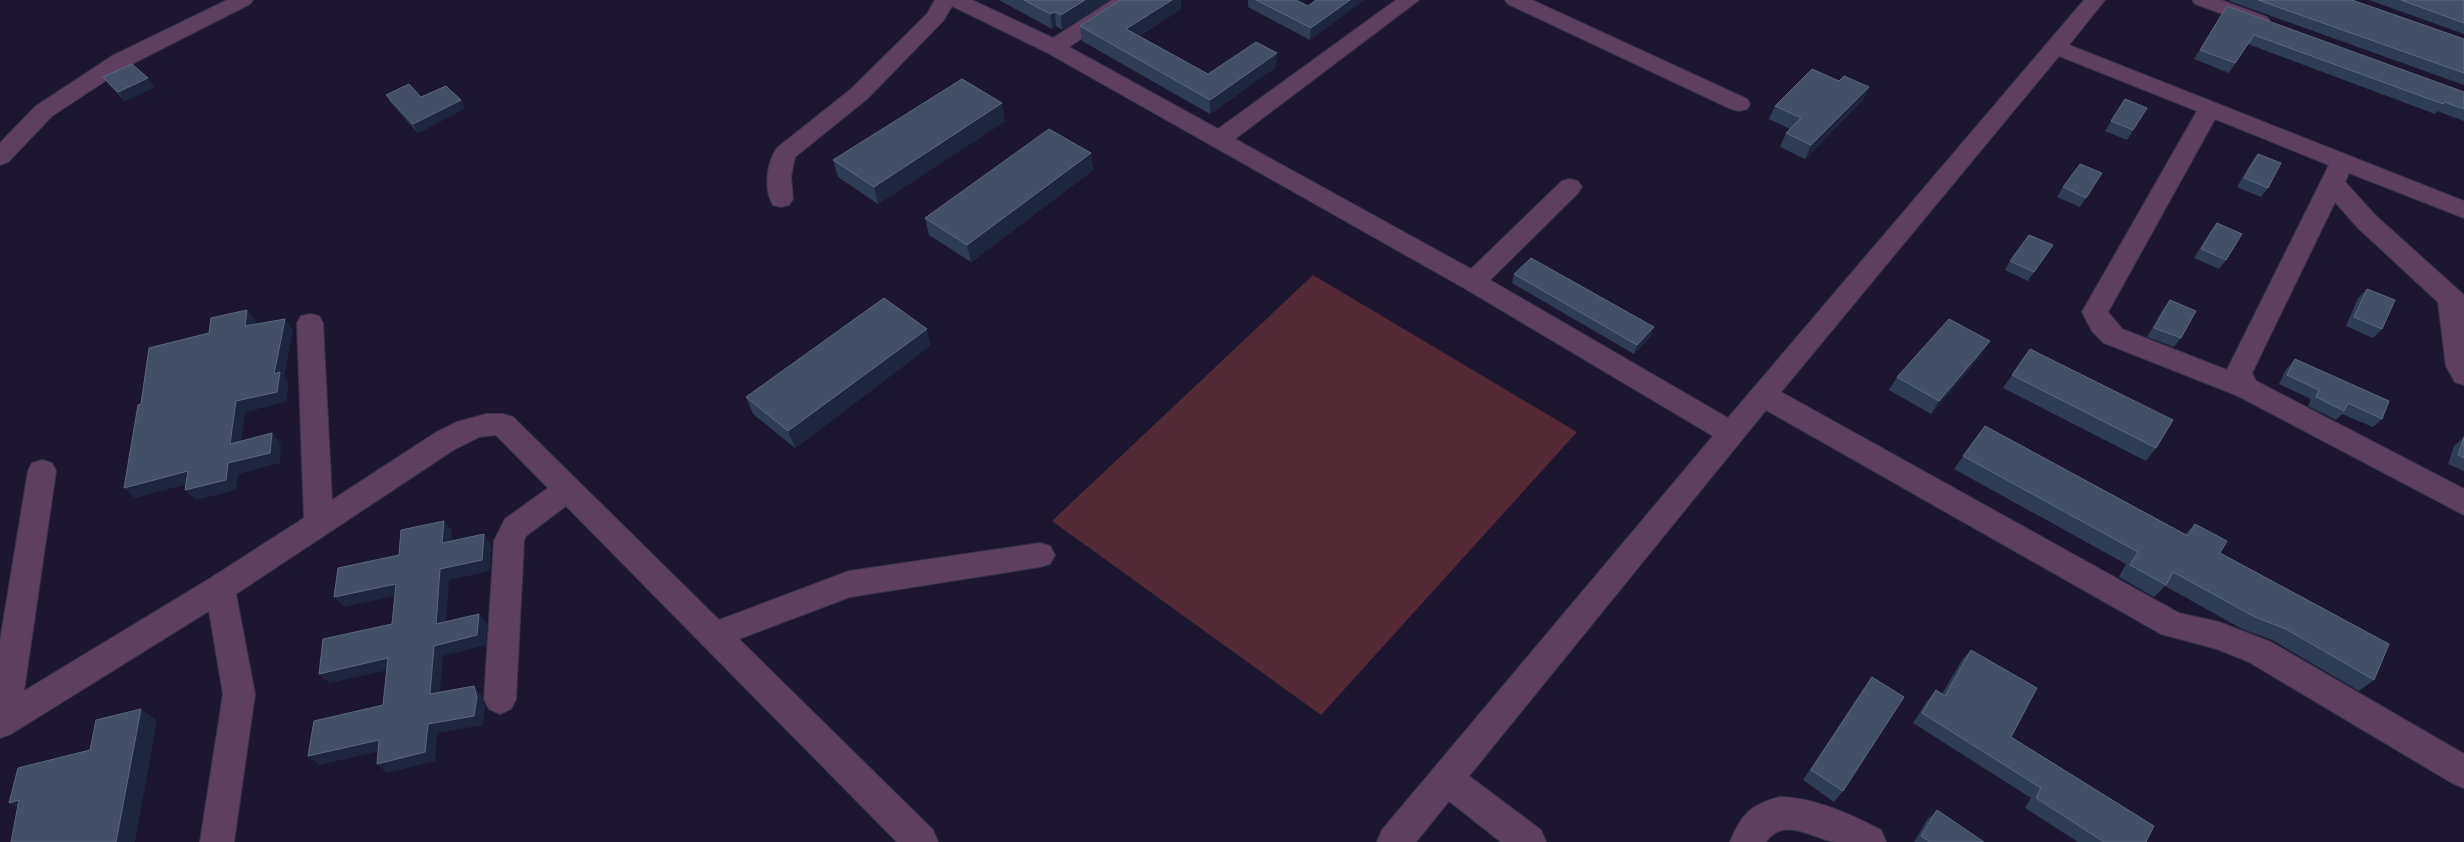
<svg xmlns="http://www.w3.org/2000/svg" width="2464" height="842" viewBox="0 0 2464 842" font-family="'DejaVu Sans',sans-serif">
<rect width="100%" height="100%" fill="#1c172f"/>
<path fill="#532936" d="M1313,275L1577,432L1321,715L1052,521Z"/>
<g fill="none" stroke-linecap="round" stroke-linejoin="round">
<g stroke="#39344b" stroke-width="2">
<g id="minor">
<path d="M227,0H253L250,4L128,66L52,116L8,162L0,165V143L36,106L112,56Z"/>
<path d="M935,0H972L1053,38L1112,0H1136L1133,4L1069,47L1218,129L1396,0H1419L1235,139L1471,269L1562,181L1570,179L1578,181L1582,187L1578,193L1490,280L1728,418L2084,0H2105L2069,45L2464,201V218L2349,173L2345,182L2376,216L2464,295V385L2455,382L2446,366L2438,302L2358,228L2335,202L2252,373L2256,381L2464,489V515L2236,395L2104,343L2092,331L2082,312L2197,111L2059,56L1781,392L2179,613L2219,622L2271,642L2464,754V788L2452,783L2249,662L2217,649L2161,634L1766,410L1469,776L1541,830L1546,842H1501L1449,801L1416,842H1377L1382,830L1713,436L1464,288L1046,52L952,6L943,21L867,99L795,157L791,176L793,199L789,205L781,207L773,205C763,189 767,163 777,148L851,89L927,14ZM2215,119L2329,165L2227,370L2122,329L2108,312Z"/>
<path d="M1505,0H1532L1747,99L1750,104L1747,109L1739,111L1731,109L1508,4Z"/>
<path d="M2192,0H2221L2267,17L2270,21L2267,25L2260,27L2253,25L2195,4Z"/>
<path d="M310,314L319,316L323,323L332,500L435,433L457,422L486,414H503L513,417L719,620L849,571L1040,543L1050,546L1055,555L1050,564L1040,567L850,597L739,639L933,830L938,842H897L566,506L526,536L524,541L516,699L511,709L500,714L489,709L484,699L494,541L505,519L548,488L496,435L479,437L455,449L236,594L255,694L234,842H200L223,694L209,611L11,734L0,738V641L28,471L32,463L42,460L52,463L56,471L24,691L209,579L304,518L297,323L301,316Z"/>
<path d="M1780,797C1816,798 1850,814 1881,830L1886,842C1870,842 1851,842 1835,842C1812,838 1784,816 1766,842H1730C1741,815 1751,804 1780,797Z"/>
</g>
</g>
<use href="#minor" fill="#5d405d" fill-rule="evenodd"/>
</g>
<g fill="#2e3d53">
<path d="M999,0H1109L1062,30L1056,26L1052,29Z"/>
<path d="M1248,0H1296L1308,6L1316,0L1310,40L1248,7Z"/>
<path d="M2230,0H2352L2464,39V85L2229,1Z"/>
<path d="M2369,0H2464V34Z"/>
<path d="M2227,6L2464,92V121L2437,111L2435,114L2248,44L2229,73L2194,59Z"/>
<path d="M1181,9L1139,36L1208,74L1276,67L1210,114L1082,41L1080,26Z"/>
<path d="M103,77L154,87L125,101L110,86Z"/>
<path d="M1839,81L1869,87L1863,100L1805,159L1780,147L1786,133L1790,129L1769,119L1775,106Z"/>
<path d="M386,95L421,97L465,108L418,133L391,103Z"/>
<path d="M2125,99L2147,108L2127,140L2105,131Z"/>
<path d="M1005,121L878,204L838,177L833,160Z"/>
<path d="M1091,153L1093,170L971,262L929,235L925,218Z"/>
<path d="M2258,154L2268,188L2261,197L2237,187L2251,163Z"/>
<path d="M2102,173L2080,207L2057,197L2063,187Z"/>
<path d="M2217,223L2226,260L2219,269L2194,258L2210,232Z"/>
<path d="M2053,245L2028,281L2005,270L2010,261Z"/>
<path d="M1514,274L1651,336L1634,354L1512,283Z"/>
<path d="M2367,289L2382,329L2373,338L2346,326L2358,298Z"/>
<path d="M2170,300L2181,338L2174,347L2147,337L2163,309Z"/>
<path d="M931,345L795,448L753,414L746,397Z"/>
<path d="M2030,349L2156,448L2146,461L2003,388Z"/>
<path d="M1982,354L1931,414L1889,390L1897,377Z"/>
<path d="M2295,359L2382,419L2373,427L2342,414L2336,420L2308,406L2311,399L2279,384L2287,368Z"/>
<path d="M1985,426L2185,534L2195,524L2220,553L2374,680L2359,691L2272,640L2242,629L2165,586L2154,597L2119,577L2126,564L1954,469Z"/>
<path d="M2464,437V471L2448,464L2454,446Z"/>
<path d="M1971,650L2011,737L2146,842H2078L2025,808L2031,798L1913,723L1927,701L1936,690L1942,694L1962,660Z"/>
<path d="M1872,677L1843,791L1834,802L1803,780L1864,688Z"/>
<path d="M1937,810L1984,842H1914L1927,820Z"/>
</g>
<g fill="#1e263d">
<path d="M1085,0H1109L1062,30L1061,15Z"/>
<path d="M1172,0H1181V9L1127,43L1126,29Z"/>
<path d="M1350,0H1365L1310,40L1311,28Z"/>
<path d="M1055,12L1056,26L1052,29L1050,14Z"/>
<path d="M1277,53L1276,67L1210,114V100Z"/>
<path d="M148,78L154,87L125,101L118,92Z"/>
<path d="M1869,87L1863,100L1805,159L1811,145Z"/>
<path d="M461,100L465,108L418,133L413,124Z"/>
<path d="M1002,103L1005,121L878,204L874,187Z"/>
<path d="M1091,153L1093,170L971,262L967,245Z"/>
<path d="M247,310L256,321L254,337L245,326Z"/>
<path d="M285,319L293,330L284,378L289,383L286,402L245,412L240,454L230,444L236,401L274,374Z"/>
<path d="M1654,327L1651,336L1634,354L1637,345Z"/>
<path d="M927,329L931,345L795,448L788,431Z"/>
<path d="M1990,341L1982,354L1931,414L1939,401Z"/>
<path d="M272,433L281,444L280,463L238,474L236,490L196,500L185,490L228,463Z"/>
<path d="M188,471L199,481L135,498L124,488Z"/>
<path d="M444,521L452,531L451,554L442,543Z"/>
<path d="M484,534L491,545L490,571L449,580L445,634L436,624L440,569Z"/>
<path d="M396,584L405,594L344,607L334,597Z"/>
<path d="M479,614L487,624L486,645L443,656L439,703L430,694L434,646Z"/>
<path d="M388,658L397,668L329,683L319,674Z"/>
<path d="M474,686L482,696L485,706L483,725L437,733L435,761L387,773L377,764Z"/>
<path d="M141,709L157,721L135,842H116Z"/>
<path d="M379,740L389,749L319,765L308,756Z"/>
<path d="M19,800L28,814L9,803Z"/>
</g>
<g fill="#424f65" stroke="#5c677c">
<path d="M1024,0H1085L1061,15L1055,12L1050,14Z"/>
<path d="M1120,0H1172L1126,29L1208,74L1256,42L1277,53L1210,100L1080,26Z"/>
<path d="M1256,0H1296L1308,6L1316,0H1350L1311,28Z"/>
<path d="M2258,0H2352L2464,39V73Z"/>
<path d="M2401,0H2464V23Z"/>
<path d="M2227,6L2464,92V109L2444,102L2443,104L2254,35L2235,63L2200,50Z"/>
<path d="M132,64L148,78L118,92L103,77Z"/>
<path d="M1812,69L1839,81L1844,76L1869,87L1811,145L1786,133L1801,118L1775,106Z"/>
<path d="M962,79L1002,103L874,187L833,160Z"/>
<path d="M409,84L421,97L446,86L461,100L413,124L386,95Z"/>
<path d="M2125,99L2147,108L2133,130L2111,121Z"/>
<path d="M1049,129L1091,153L967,245L925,218Z"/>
<path d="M2258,154L2281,163L2268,188L2244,178Z"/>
<path d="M2080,164L2102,173L2086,198L2063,187Z"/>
<path d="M2217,223L2242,234L2226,260L2201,249Z"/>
<path d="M2029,235L2053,245L2034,272L2010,261Z"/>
<path d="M1531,258L1654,327L1637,345L1514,274Z"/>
<path d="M2367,289L2395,300L2382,329L2354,317Z"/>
<path d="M884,298L927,329L788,431L746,397Z"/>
<path d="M2170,300L2196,311L2181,338L2154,328Z"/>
<path d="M247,310L245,326L285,319L274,374L280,372L277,392L236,401L230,444L272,433L270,453L228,463L226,480L185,490L188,471L124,488L138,405L141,404L149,348L209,333L211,318Z"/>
<path d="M1949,319L1990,341L1939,401L1897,377Z"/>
<path d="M2030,349L2173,420L2156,448L2012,375Z"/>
<path d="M2295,359L2389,401L2382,419L2348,403L2344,411L2316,397L2319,390L2287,375Z"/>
<path d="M1985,426L2188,536L2195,524L2227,541L2220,553L2389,644L2374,680L2286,629L2255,617L2173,572L2166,585L2130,565L2138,552L1963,456Z"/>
<path d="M2464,437V458L2458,455Z"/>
<path d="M444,521L442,543L484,534L482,560L440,569L436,624L479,614L477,635L434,646L430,694L474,686L477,697L474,716L428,724L425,752L377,764L379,740L308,756L314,721L383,705L388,658L319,674L323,639L392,624L396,584L334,597L338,568L399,555L401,530Z"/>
<path d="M1971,650L2037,688L2011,737L2154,826L2146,842H2104L2036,798L2041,788L1922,713L1936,690L1945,696Z"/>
<path d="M1872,677L1904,697L1843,791L1811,770Z"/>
<path d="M141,709L116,842H11L19,800L9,803L18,768L90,750L96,720Z"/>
<path d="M1937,810L1984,842H1930L1921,836Z"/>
</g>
</svg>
